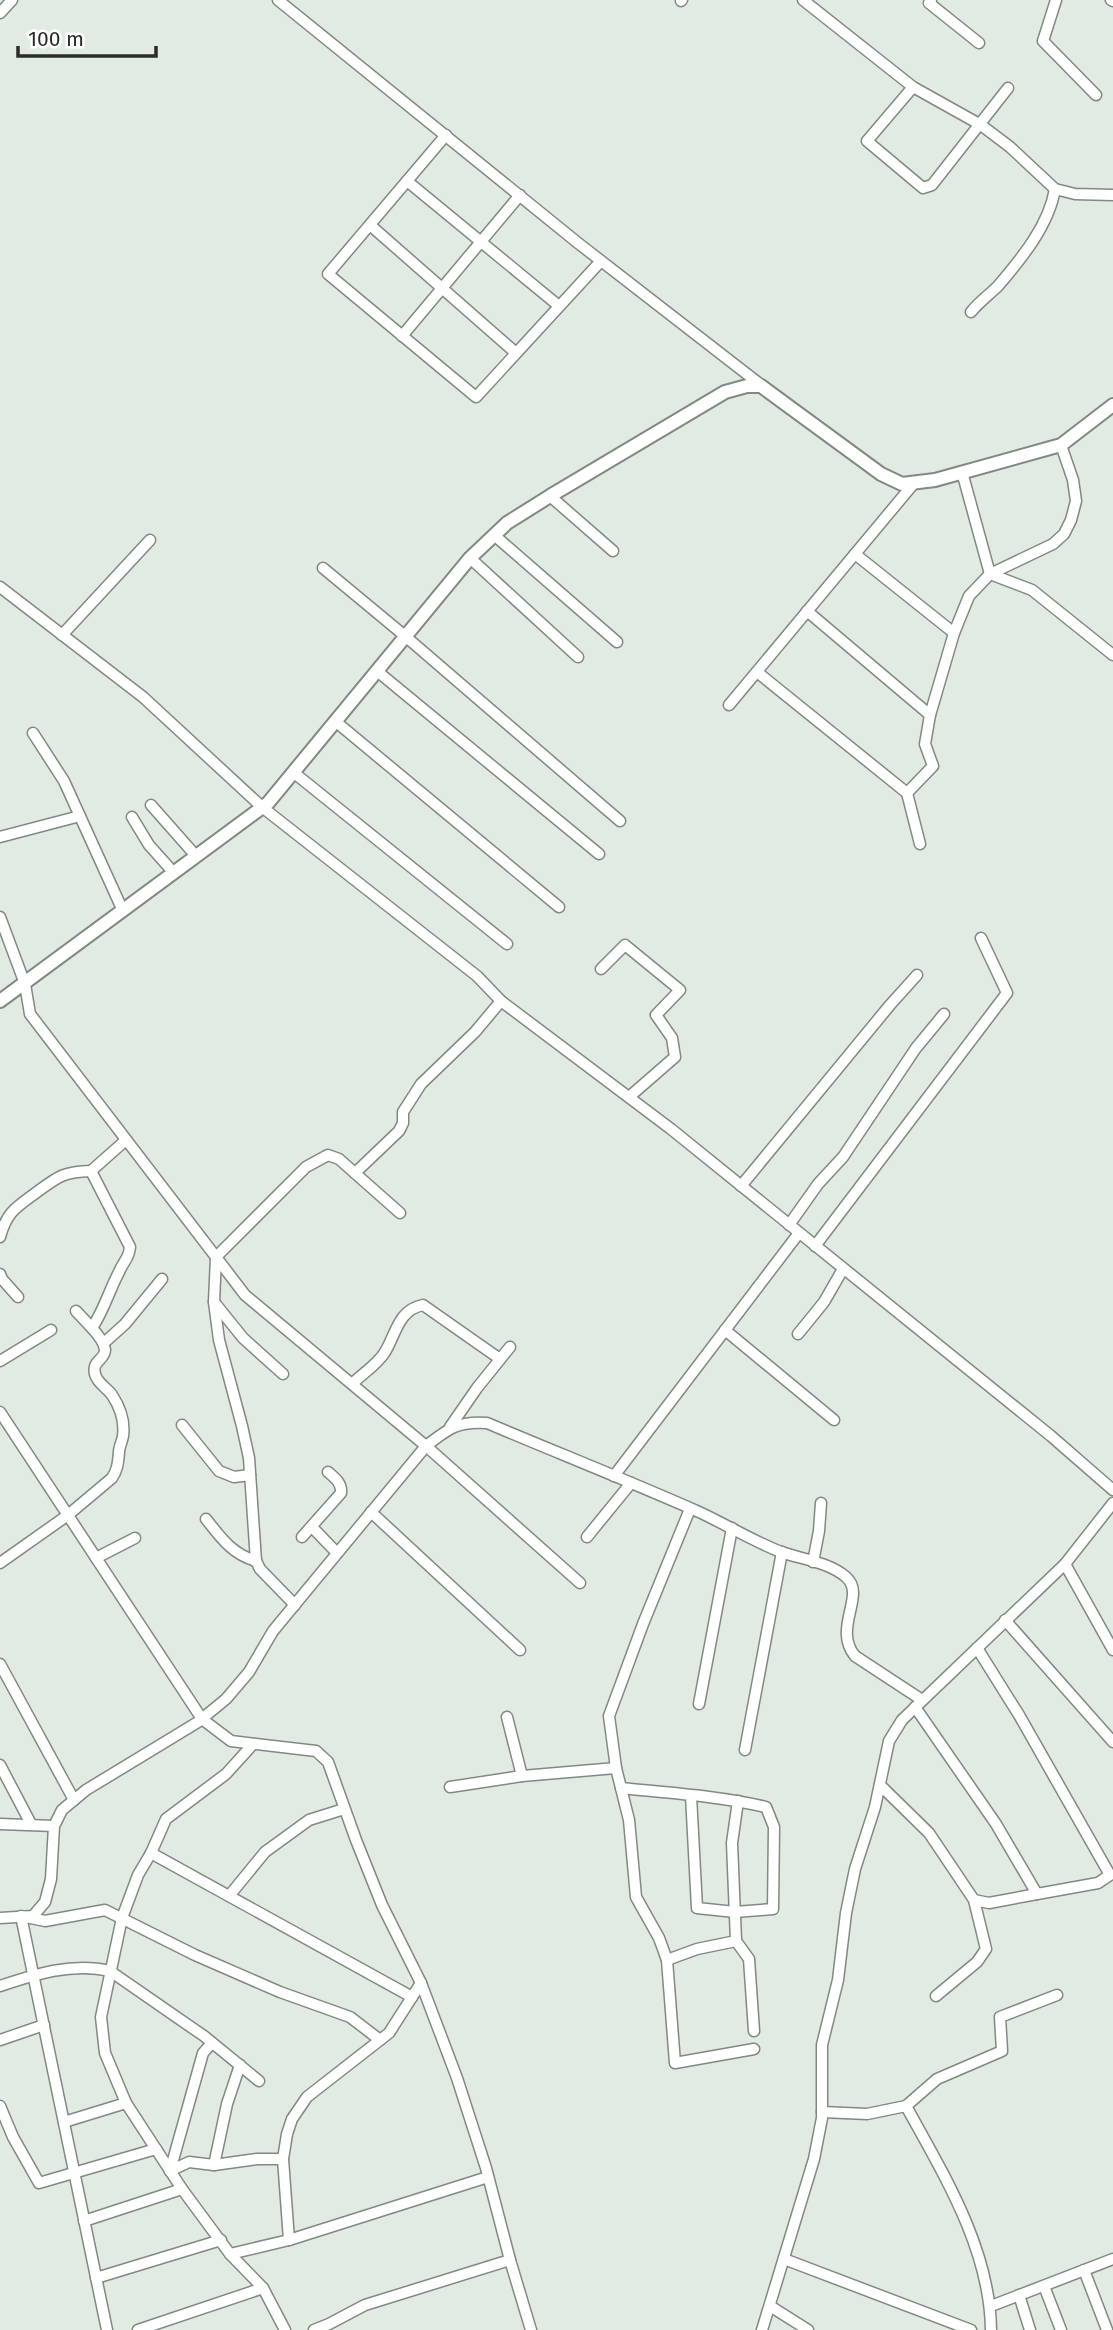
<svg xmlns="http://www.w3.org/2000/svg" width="1113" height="2330" viewBox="0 0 1113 2330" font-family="'Fira Sans',sans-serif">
<rect width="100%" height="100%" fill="#e2ebe2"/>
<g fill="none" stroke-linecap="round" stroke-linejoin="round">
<g stroke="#818981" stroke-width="13">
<g id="minor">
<path d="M278,0L578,243L765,388"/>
<path d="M803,0L913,87L981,125L1010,147L1055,189L1075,194L1113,195"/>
<path d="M931,0L929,3L979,43"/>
<path d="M1056,0L1043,41L1096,95"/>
<path d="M1111,0L1113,1"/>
<path d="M681,1L682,0"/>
<path d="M0,13L12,0"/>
<path d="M913,87L867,141L923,188L932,185L1008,88"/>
<path d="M446,135L328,274L476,397L601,261"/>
<path d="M407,181L559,306"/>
<path d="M370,225L516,353"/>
<path d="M971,312C979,302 989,295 998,286C1022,258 1049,225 1055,189"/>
<path d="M402,336L520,195"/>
<path d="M962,472L990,574L1032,590L1113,655"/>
<path d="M550,496L613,551"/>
<path d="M494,535L617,642"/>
<path d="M855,554L954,633"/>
<path d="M470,558L578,657"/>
<path d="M323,568L405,636L620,821"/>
<path d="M0,587L143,697L262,807L477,976L501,1001L671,1129L1051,1436L1113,1490"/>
<path d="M807,611L930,715"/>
<path d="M62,635L150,540"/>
<path d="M377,671L599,854"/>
<path d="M757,672L907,793L920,844"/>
<path d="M729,705L915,482"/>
<path d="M335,721L559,907"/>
<path d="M33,733L64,781L123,911"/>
<path d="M293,772L507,944"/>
<path d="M907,793L933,766L925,744L930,715L954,633L969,596L990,574L1053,544L1064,534L1071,520L1076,501L1073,480L1061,445"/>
<path d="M151,805L196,856"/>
<path d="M132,817L149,845L174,873"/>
<path d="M0,837L80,816"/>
<path d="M0,917L25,984L30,1014L245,1295L426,1446L580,1583"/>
<path d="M601,969L625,945L680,990L656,1015L672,1038L675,1057L629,1097"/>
<path d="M355,1173L399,1131L403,1123V1112L421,1084L475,1032L501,1001"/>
<path d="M741,1186L890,1005L917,975"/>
<path d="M789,1225L818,1184L843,1157L916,1048L944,1014"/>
<path d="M0,1237C7,1211 17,1207 37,1192C59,1176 63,1172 91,1171"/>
<path d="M815,1246L1007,993L981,938"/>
<path d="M0,1274L2,1279L18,1297"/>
<path d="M214,1302L243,1338L283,1374"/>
<path d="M76,1311L92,1328"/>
<path d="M725,1330L834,1420"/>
<path d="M798,1334L824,1302L843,1269"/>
<path d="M105,1342L125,1324L162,1279"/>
<path d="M0,1361L51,1330"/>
<path d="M352,1384C362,1374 378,1364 385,1352C396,1334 398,1310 423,1305L500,1359"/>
<path d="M0,1412L202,1719L231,1741L316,1751L328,1762L356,1840L382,1905L421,1983L457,2078L486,2168L510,2260L365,2305L329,2324L314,2330"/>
<path d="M182,1425L219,1471L234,1477L250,1475"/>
<path d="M450,1427L477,1388L510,1347"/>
<path d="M614,1476L799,1233"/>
<path d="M690,1509L643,1624L609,1716L616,1768L629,1820L636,1897L659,1938L667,1960L697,1949L736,1941L732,1843L738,1801"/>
<path d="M371,1512L520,1650"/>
<path d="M206,1519C221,1538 232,1554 256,1561"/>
<path d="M312,1527L337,1553"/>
<path d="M302,1537L341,1493C342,1483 335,1478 328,1472"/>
<path d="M587,1537L631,1483"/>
<path d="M96,1558L135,1538"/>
<path d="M813,1562L819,1531L821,1503"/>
<path d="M0,1563L68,1515L112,1478C118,1469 118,1462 119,1452C119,1447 122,1442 123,1436C125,1421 120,1407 112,1395C107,1388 97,1383 95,1374C90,1354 122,1362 92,1328C104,1310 109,1291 119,1272C123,1262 129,1259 130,1247L91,1171L126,1140"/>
<path d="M1065,1564L1113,1650"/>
<path d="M295,1605L260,1569L256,1561L249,1458L242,1426L219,1340L214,1302L216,1257L306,1167L328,1155L339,1159L400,1213"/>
<path d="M1005,1620L1113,1742"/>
<path d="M977,1648L1019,1715L1110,1875L1098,1883L1037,1894"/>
<path d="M0,1664L74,1800"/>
<path d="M699,1704L732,1528"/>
<path d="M915,1707L996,1824L1037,1894L989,1903L974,1900"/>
<path d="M507,1717L522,1776"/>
<path d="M253,1744L226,1774L166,1819L151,1853L138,1875L122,1918L101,2017L105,2053L126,2103L182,2189L230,2254L263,2288L285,2330"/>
<path d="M745,1750L782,1552"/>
<path d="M0,1765L31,1824"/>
<path d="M880,1785L929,1833L974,1900L986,1949L977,1962L936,1996"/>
<path d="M450,1787L522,1776L616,1768"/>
<path d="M621,1788C670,1793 719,1796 766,1807L774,1827L773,1909L735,1912L697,1908L691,1796"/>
<path d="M0,1824L54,1826"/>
<path d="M151,1853L412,1997"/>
<path d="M229,1896L265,1852L309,1820L344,1809"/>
<path d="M0,1918L33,1916L45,1902L51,1879L54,1826L62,1810L86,1790L198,1722L226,1699L249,1672L273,1631L426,1446C449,1428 458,1421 487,1423C558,1453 629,1481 699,1512C727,1525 753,1541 781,1552C801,1559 829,1562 846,1577C867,1595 832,1628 855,1656L922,1700"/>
<path d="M736,1941L749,1959L754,2031"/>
<path d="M667,1960L675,2063L754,2049"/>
<path d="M0,1986C36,1974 73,1962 110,1971L204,2036L259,2081"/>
<path d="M0,2040L44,2025"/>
<path d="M0,2106L13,2137L39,2183L156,2149"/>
<path d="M906,2106C944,2175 990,2249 991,2330"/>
<path d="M822,2112L867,2114L906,2106L937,2079L1002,2051L1000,2017L1057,1995"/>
<path d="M64,2122L126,2103"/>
<path d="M214,2165L227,2104L240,2065"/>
<path d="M170,2171L203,2053L212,2043"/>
<path d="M170,2171L189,2162L214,2165L257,2159H283"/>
<path d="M84,2221L182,2189"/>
<path d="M289,2240L283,2159L287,2134L292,2119L307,2097L389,2033L421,1983"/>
<path d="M230,2254L289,2240L488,2177"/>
<path d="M784,2259L971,2330"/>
<path d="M510,2260L531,2330"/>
<path d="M1084,2270L1107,2330"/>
<path d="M96,2278L221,2240"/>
<path d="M1044,2286L1061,2330"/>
<path d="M1019,2295L1030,2330"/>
<path d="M770,2306L808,2330"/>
<path d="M991,2306L1113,2259"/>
<path d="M107,2330L21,1916L45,1921L105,1910L195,1955L280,1992L350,2017L380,2040"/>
<path d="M138,2330L263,2288"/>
<path d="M762,2330L814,2159L822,2118V2045L838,1980L846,1913L855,1869L875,1807L889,1741L902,1720L1065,1564L1113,1503"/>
</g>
</g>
<g stroke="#818981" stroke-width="16">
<path id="tertiary" d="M0,1001L268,803L470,558L507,523L550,496L725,392L747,386H761L881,474L902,484L935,480L1061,445L1113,405"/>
</g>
<use href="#minor" stroke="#fff" stroke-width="10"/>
<use href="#tertiary" stroke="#fff" stroke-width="12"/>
</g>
<path d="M18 46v10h138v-10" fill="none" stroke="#292c29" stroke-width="3.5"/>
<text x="28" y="46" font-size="21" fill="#292c29" stroke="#ffffff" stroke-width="5" paint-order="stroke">100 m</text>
</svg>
